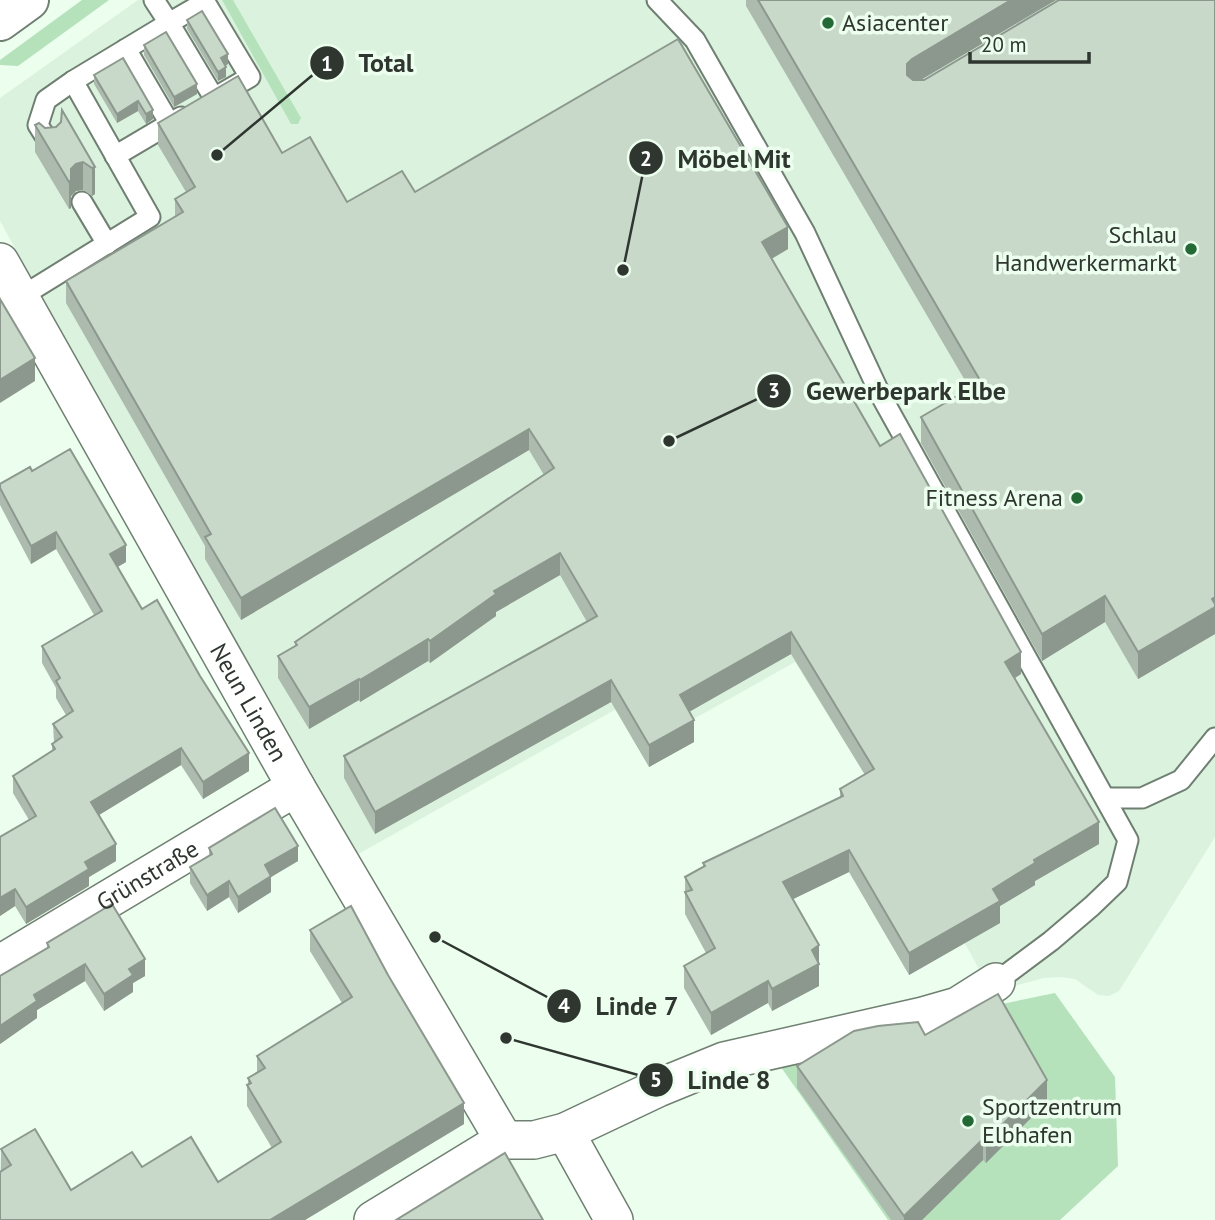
<svg xmlns="http://www.w3.org/2000/svg" width="1215" height="1220" viewBox="0 0 1215 1220" font-family="'PT Sans',sans-serif">
<rect width="100%" height="100%" fill="#ecfeee"/>
<path fill="#dbf3de" d="M138,0H1215V837L1119,991L1109,996L1098,995L1075,979L1061,977L1044,978L1010,987L984,978L958,931L969,925L849,749L795,662L649,744L627,703L353,857L0,221V98Z"/>
<g fill="#b5e2bb">
<path d="M82,0H109L18,66L0,65V60Z"/>
<path d="M222,0H233L301,118L298,124H291Z"/>
<path d="M1055,993L1115,1077L1118,1166L1060,1220H888L776,1060L963,1012Z"/>
</g>
<g fill="none" stroke-linecap="round" stroke-linejoin="round">
<g stroke="#6f7f71" stroke-width="23">
<g id="service">
<path d="M657,0L695,40L805,233L881,396L1128,840L1117,882L1092,906L1051,941L996,982"/>
<path d="M126,49L170,124"/>
<path d="M214,98L169,23L205,2L250,77L219,95"/>
<path d="M50,144L38,125L46,100L73,81"/>
<path d="M115,156L181,117"/>
<path d="M82,202L107,244"/>
<path d="M19,298L150,217L73,81L169,23L154,0"/>
<path d="M1106,798H1142L1181,780L1215,738"/>
</g>
</g>
<g stroke="#6f7f71" stroke-width="40">
<g id="minor">
<path id="s1" d="M0,262L296,787L504,1140"/>
<path id="s2" d="M0,964L296,787"/>
<path d="M565,1132L614,1220"/>
<path d="M373,1220L504,1140H534L565,1132L658,1088L724,1061L923,1016L958,1006L996,982"/>
</g>
</g>
<g stroke="#6f7f71" stroke-width="42">
<path id="primary" d="M0,21L29,0"/>
</g>
<use href="#service" stroke="#fff" stroke-width="19"/>
<use href="#minor" stroke="#fff" stroke-width="37"/>
<use href="#primary" stroke="#fff" stroke-width="38"/>
</g>
<g fill="#acbbae">
<path d="M746,0H1056L921,80L1215,0V634L1138,679L1105,622L1042,661L921,443V417L970,389L746,6Z"/>
<path d="M187,20L228,64L225,66L226,77L218,81L187,29Z"/>
<path d="M144,45L197,94L174,107L144,55Z"/>
<path d="M123,58L153,119L146,124L138,111L117,123L94,84V75Z"/>
<path d="M158,123L282,153L347,202L415,192L788,249L772,259L880,446L1021,674L1015,678L1099,844L1035,881V885L1000,906V923L909,975L849,872L793,899L819,945V986L772,1011L768,1003L711,1035L684,988V966L706,953L685,914V877L703,867V863L840,797V789L865,775L791,654L689,712L694,742L649,767L611,702L375,834L344,778V756L587,622L560,575L496,612V616L430,663L428,661L360,702L359,700L309,729L278,678V656L295,646V642L544,475L529,450L241,620L205,559V546L66,303V281L175,217V199L186,192L158,145Z"/>
<path d="M35,125L45,128L56,127L95,167V194L92,196L83,190L76,191L71,196V208L69,209L35,152Z"/>
<path d="M32,471L126,562L118,567L142,609L249,771L203,799L181,765L98,815L116,861L89,877V886L26,924L15,906L0,916L29,820L13,793V776L52,751V744L54,742L53,724L66,715L56,698V688L42,663V646L94,615L56,549L31,564L0,505V484Z"/>
<path d="M209,848L298,861L271,877V892L238,913L229,897L207,911L190,883V867L209,855Z"/>
<path d="M310,930L464,1124L305,1220H0L1,1149L71,1190L142,1167L218,1182L272,1148L247,1106V1085L248,1084V1078L257,1072V1056L342,1003L310,951Z"/>
<path d="M47,943L145,976L133,983V992L104,1011L85,981L37,1010V1018L0,1044L47,949Z"/>
<path d="M925,1035L1047,1102L986,1163L983,1160L922,1220H891L797,1088V1066Z"/>
</g>
<g fill="#8c988d">
<path d="M1011,0H1056L912,85L907,91V64L912,59Z"/>
<path d="M228,54V64L221,68V58Z"/>
<path d="M226,67V77L218,81V72Z"/>
<path d="M197,84V94L174,107V97Z"/>
<path d="M138,101V111L117,123V114Z"/>
<path d="M153,110V119L146,124V114Z"/>
<path d="M83,162V190L76,191L71,196V208L69,209V182L71,169L76,164Z"/>
<path d="M95,167V194L92,196V168Z"/>
<path d="M788,227V249L762,264V242Z"/>
<path d="M35,358V381L0,403V380Z"/>
<path d="M529,429V450L241,620V598Z"/>
<path d="M56,532V549L31,564V546Z"/>
<path d="M126,545V562L110,571V554Z"/>
<path d="M560,553V575L496,612V616L430,663V641L494,591Z"/>
<path d="M1105,596V622L1042,661V634Z"/>
<path d="M1215,597V634L1138,679V652Z"/>
<path d="M791,632V654L680,717V695Z"/>
<path d="M428,639V661L360,702V680Z"/>
<path d="M1021,652V674L1005,684V662Z"/>
<path d="M359,679V700L309,729V707Z"/>
<path d="M611,680V702L375,834V812Z"/>
<path d="M694,720V742L649,767V745Z"/>
<path d="M181,748V765L91,820V802Z"/>
<path d="M249,753V771L203,799V782Z"/>
<path d="M1099,822V844L1035,881V885L1000,906V923L909,975V953L993,889L1034,860Z"/>
<path d="M116,844V861L89,877V886L26,924V907L85,862Z"/>
<path d="M298,846V861L271,877V892L238,913V897L265,865Z"/>
<path d="M849,850V872L783,904V882Z"/>
<path d="M229,881V897L207,911V895Z"/>
<path d="M15,889V906L0,916V898Z"/>
<path d="M819,945V986L772,1011V989L812,950Z"/>
<path d="M145,959V976L133,983V992L104,1011V994L129,969Z"/>
<path d="M85,964V981L37,1010V1018L0,1044V1026L34,995Z"/>
<path d="M768,981V1003L711,1035V1013Z"/>
<path d="M1047,1080V1102L986,1163V1141Z"/>
<path d="M464,1103V1124L305,1220H270Z"/>
<path d="M983,1139V1160L922,1220H904V1216Z"/>
</g>
<g fill="#c8d9ca" stroke="#8c988d" stroke-width="2">
<path d="M758,0H1011L912,59L907,64V75L913,80H924L1059,0H1215V597L1212,599L1215,604V607L1138,652L1105,596L1042,634L921,417L981,382Z"/>
<path d="M202,11L228,54L221,58L226,67L218,72L187,20Z"/>
<path d="M166,32L197,84L174,97L144,45Z"/>
<path d="M678,39L788,227L762,242L880,446L900,434L1021,652L1005,662L1099,822L1034,860L1035,863L993,889L1000,901L909,953L849,850L783,882L819,945L812,950L819,964L772,989L768,981L711,1013L684,966L715,948L685,892L692,890L685,877L705,866L703,863L843,796L840,789L874,769L791,632L680,695L694,720L649,745L611,680L375,812L344,756L597,616L560,553L494,591L496,594L430,641L428,639L360,680L359,679L309,707L278,656L297,645L295,642L554,468L529,429L241,598L205,537L211,534L66,281L183,212L175,199L195,187L158,123L238,76L282,153L310,137L347,202L402,171L415,192Z"/>
<path d="M123,58L153,110L146,114L138,101L117,114L94,75Z"/>
<path d="M62,110L95,167L92,168L83,162L76,164L71,169V180L69,182L35,125L39,123L45,128L56,127L61,122Z"/>
<path d="M0,299L35,358L0,380Z"/>
<path d="M70,449L126,545L110,554L142,609L157,600L200,676L249,753L203,782L181,748L91,802L116,844L85,862L89,869L26,907L15,889L0,898V837L36,816L13,776L55,749L52,744L62,737L53,724L73,711L56,681L60,678L42,646L102,611L56,532L31,546L0,488V484L30,467L32,471Z"/>
<path d="M275,808L298,846L265,865L271,876L238,897L229,881L207,895L190,867L212,854L209,848Z"/>
<path d="M112,904L145,959L129,969L133,975L104,994L85,964L34,995L37,1001L0,1026V976L49,947L47,943Z"/>
<path d="M351,906L388,975L464,1103L270,1220H0V1172L11,1165L1,1149L35,1129L71,1190L132,1152L142,1167L191,1137L218,1182L281,1142L247,1085L251,1083L248,1078L265,1068L257,1056L352,997L310,930Z"/>
<path d="M998,994L1047,1080L986,1141L983,1139L904,1216L797,1066L854,1031L878,1026L918,1022L925,1035Z"/>
<path d="M505,1153L543,1220H396Z"/>
</g>
<g fill="#236935" stroke="#ecfeee" stroke-width="2.5">
<circle cx="828" cy="23" r="7"/>
<circle cx="1191" cy="249" r="7"/>
<circle cx="1077" cy="498" r="7"/>
<circle cx="968" cy="1121" r="7"/>
</g>
<g text-anchor="middle" stroke-width="7" stroke-linejoin="round" paint-order="stroke">
<g font-size="24" fill="#2f3630" stroke="#ecfeee" text-anchor="start">
<text x="842" y="31">Asiacenter</text>
<text x="1177" y="243" text-anchor="end">Schlau<tspan x="1177" dy="28">Handwerkermarkt</tspan></text>
<text x="1063" y="506" text-anchor="end">Fitness Arena</text>
<text x="982" y="1115">Sportzentrum<tspan x="982" dy="28">Elbhafen</tspan></text>
</g>
<g font-size="24" fill="#2f3630" stroke="#ecfeee">
<text dy="8" stroke="none"><textPath href="#s1" startOffset="506">Neun Linden</textPath></text>
<text dy="8" stroke="none"><textPath href="#s2" startOffset="172">Grünstraße</textPath></text>
</g>
</g>
<path fill="none" stroke="#2f3630" stroke-width="2.5" d="M217 155L327 63M623 270L646 158M669 441L774 391M435 937L564 1006M506 1038L656 1080"/>
<g fill="#2f3630" stroke="#ecfeee" stroke-width="2.5">
<circle cx="217" cy="155" r="7"/>
<circle cx="623" cy="270" r="7"/>
<circle cx="669" cy="441" r="7"/>
<circle cx="435" cy="937" r="7"/>
<circle cx="506" cy="1038" r="7"/>
<circle cx="327" cy="63" r="18"/>
<circle cx="646" cy="158" r="18"/>
<circle cx="774" cy="391" r="18"/>
<circle cx="564" cy="1006" r="18"/>
<circle cx="656" cy="1080" r="18"/>
</g>
<g font-size="21" text-anchor="middle" font-weight="bold" fill="#fff">
<text x="327" y="71">1</text>
<text x="646" y="166">2</text>
<text x="774" y="398">3</text>
<text x="564" y="1013">4</text>
<text x="656" y="1087">5</text>
</g>
<g font-size="26" text-anchor="middle" font-weight="bold" fill="#2f3630" stroke="#ecfeee" stroke-width="7" stroke-linejoin="round" paint-order="stroke">
<text x="386" y="72">Total</text>
<text x="734" y="168">Möbel Mit</text>
<text x="906" y="400">Gewerbepark Elbe</text>
<text x="637" y="1015">Linde 7</text>
<text x="729" y="1089">Linde 8</text>
</g>
<path d="M970 52v10h119v-10" fill="none" stroke="#2f3630" stroke-width="3.5"/>
<text x="981" y="52" font-size="21" fill="#2f3630" stroke="#ecfeee" stroke-width="5" paint-order="stroke">20 m</text>
</svg>
